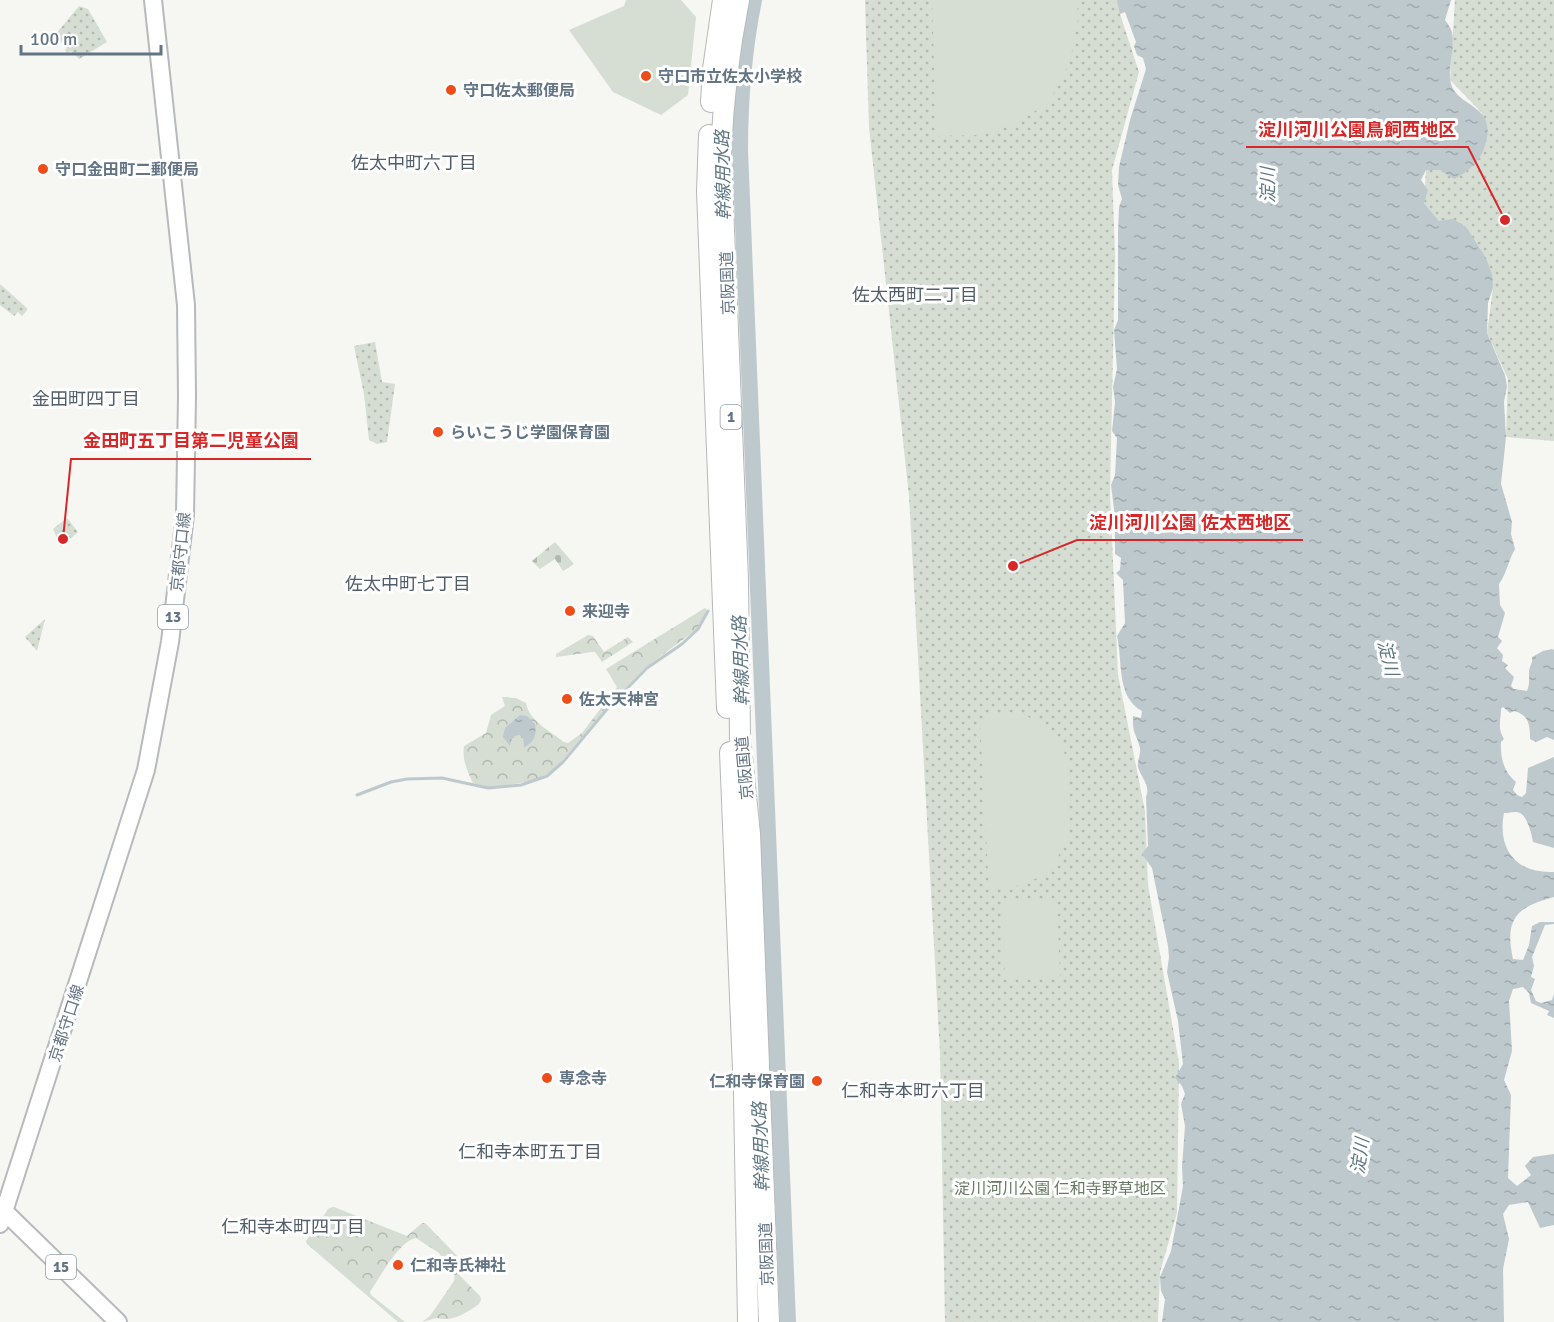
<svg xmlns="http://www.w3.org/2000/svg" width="1554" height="1322" viewBox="0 0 1554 1322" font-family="Signika,'Noto Sans JP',sans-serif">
<defs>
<pattern id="forest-crowns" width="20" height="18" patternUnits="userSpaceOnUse" patternTransform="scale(1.5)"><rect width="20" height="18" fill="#d6ddd2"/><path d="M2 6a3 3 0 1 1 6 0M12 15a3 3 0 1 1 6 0" fill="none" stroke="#b1b8b0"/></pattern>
<pattern id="cemetery-stones" width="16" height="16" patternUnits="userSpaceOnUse" patternTransform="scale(1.5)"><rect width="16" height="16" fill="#d6ddd2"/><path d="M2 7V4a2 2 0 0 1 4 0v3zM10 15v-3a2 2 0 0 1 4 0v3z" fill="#b1b8b0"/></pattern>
<pattern id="park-dots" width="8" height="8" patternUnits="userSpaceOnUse" patternTransform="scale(1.5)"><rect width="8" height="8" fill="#d6ddd2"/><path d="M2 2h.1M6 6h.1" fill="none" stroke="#b1b8b0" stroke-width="1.8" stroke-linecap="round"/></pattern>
<pattern id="water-ripples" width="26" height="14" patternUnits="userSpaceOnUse" patternTransform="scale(1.5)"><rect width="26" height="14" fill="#bec9ce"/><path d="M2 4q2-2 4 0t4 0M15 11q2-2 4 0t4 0" fill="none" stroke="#9ea8ad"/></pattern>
</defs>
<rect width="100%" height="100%" fill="#f6f6f2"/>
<g fill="url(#forest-crowns)">
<path d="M705,608L707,610L697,629L645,668L607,707L554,770L535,780L506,786L487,787L473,783C467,771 462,759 464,746L486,733L491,715L505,706L502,697L516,698L526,703C529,721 550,731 564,742L568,743L582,733L617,687L606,669Z"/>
<path d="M588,635L593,636L604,652L628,637L633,642L602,662L595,652H592L556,657V654Z"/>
<path d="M334,1207L407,1236L422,1223H425L465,1264L466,1266L459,1272L460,1276L480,1296L481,1300L479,1304C465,1314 453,1322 436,1318L422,1322L430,1316L454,1281L455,1276L439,1253L416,1238C399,1241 380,1277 370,1292L371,1295L405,1322H398L307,1244L306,1241L329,1208Z"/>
</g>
<path fill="url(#cemetery-stones)" d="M555,542L574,564L563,571L555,559L540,569L532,561Z"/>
<g fill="url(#park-dots)">
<path d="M865,0H1121L1120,14L1139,72L1112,170L1115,256L1110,494L1118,675L1145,811L1148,885L1179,1063L1177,1213L1160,1272L1158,1322H945L940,1053L909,496L869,127Z"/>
<path d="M1455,0H1554V441L1506,437L1508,379L1487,333L1493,288L1424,203L1426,170H1440L1482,113L1450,80Z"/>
<path d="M79,6L88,9L107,42L79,59L71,51L67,53L65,50L67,48L55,35Z"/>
<path d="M0,284L28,309L22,316L18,312L14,316L0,305Z"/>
<path d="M375,342L382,382L395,384L387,442L377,444L369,440L364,394L354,346Z"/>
<path d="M67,518L78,532L61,547L53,529Z"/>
<path d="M45,619L37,651L25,637Z"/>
</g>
<g fill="#d6ddd2">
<path d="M626,0H681L696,17L688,95L661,115L613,92L569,30L624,6Z"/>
<path d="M932,0H1077L1078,20L1070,61L1050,101L1016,124L980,135L936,136Z"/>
<path d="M992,715H1025L1055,732L1068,761L1069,833L1053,868L1025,885L989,889L980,725Z"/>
<path d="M1057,898L1060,977L1005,980L1001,901Z"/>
</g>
<g fill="url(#water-ripples)">
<path d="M1117,0H1451L1445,20C1447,23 1451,28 1452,32C1455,46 1449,65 1450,79C1453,110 1503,101 1483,151C1478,163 1465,174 1454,179L1440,170H1426L1421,180L1428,190L1424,203L1439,221L1453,219L1466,227L1486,258L1492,274L1493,288L1488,303L1487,333L1505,375L1507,386L1504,402L1506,437L1501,484L1512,522L1511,534L1515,549C1508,561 1507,573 1499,584L1500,605L1505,613L1498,637L1502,641L1497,648L1503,655L1502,661L1508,665L1505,668L1514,677L1511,686L1514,689L1527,691C1530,684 1529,678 1529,671C1530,665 1533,663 1532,657L1543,651L1552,649L1554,650V740L1547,737L1536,742L1530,739C1530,725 1529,715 1514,711L1510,713L1503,707L1501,709C1501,721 1497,728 1504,739L1501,742C1500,758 1504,772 1516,782L1513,790L1517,795L1522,797L1526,793L1528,768L1554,757V848L1533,842C1532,835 1527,816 1520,813C1516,811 1509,813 1504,813C1497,849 1516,874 1554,872V897C1517,907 1504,918 1513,959L1523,960L1529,945L1532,926L1540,922H1554V924L1545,925L1532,957L1534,966L1531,977L1535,979L1531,990L1536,1001L1541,1003L1552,1000L1554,994V1018L1547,1015L1549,1011L1531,1003L1529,993L1523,987L1513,989L1509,1001L1512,1051L1504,1080L1511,1095L1508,1178L1517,1186L1531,1175L1525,1166L1533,1157L1554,1154V1225L1540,1228L1528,1202L1509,1205L1503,1214L1509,1239L1503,1269L1504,1322H1162L1165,1299L1161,1291L1160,1277L1171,1251L1183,1186L1182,1167L1185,1126L1181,1104L1185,1094L1182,1086L1175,1078L1183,1064L1178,1021L1167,972L1169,957L1168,946L1152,868L1142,854L1148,846L1146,797C1151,785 1141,778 1138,767C1137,760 1141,755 1140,748C1137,734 1132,735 1133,716L1141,718L1142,711C1116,697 1123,662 1117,636L1125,623L1123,580L1116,573L1120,570L1121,558L1115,554V517L1111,485L1115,475L1117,438L1112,431L1115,402L1113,387L1117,369L1114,330L1118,320V233L1119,207L1122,199L1118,185L1119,167L1130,120L1146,69L1143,58L1137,55L1134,46L1136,42L1125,12L1120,14Z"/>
<path d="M520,715L527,716L535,724C537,734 534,743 524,747L523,738L520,735C512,735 511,740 510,746L503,737L505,728Z"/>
</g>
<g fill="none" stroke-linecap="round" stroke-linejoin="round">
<path stroke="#bec9ce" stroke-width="3" d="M357,795L391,782L407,779L442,778L488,788L521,785L547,776L563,762L608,708L647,668L682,644L698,629L708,611"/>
<path stroke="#bec9ce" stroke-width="16" d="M754,0C744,50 740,99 740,150L788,1322"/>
<g stroke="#b6babe" stroke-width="20">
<g id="primary">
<path d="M0,1207L118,1322"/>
<path d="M0,1224L146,770L170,642L185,515L187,397L186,305L153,0"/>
</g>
</g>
<g stroke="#b5b9bc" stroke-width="22">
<g id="highway">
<path d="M739,0C729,51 723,102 721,154L738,580L740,738L750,834L769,1322"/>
<path d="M711,102L713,69L723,0"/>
<path d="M709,135L707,191L727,708"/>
<path d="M730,752L744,1094L748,1322"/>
</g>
</g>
<use href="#primary" stroke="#fff" stroke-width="16"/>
<use href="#highway" stroke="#fff" stroke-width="20"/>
</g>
<g fill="#ee4d1a" stroke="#fff" stroke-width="2">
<circle cx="646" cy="76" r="6"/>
<circle cx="451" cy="90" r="6"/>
<circle cx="43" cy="169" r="6"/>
<circle cx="438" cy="432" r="6"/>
<circle cx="570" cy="611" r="6"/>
<circle cx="567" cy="699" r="6"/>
<circle cx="547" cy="1078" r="6"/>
<circle cx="817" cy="1081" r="6"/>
<circle cx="398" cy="1265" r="6"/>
</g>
<g text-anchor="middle" stroke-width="6" stroke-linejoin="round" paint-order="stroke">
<g fill="#fff" stroke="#929eaa" stroke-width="1.5">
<rect x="720.5" y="405" width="21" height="24" rx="4.5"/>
<rect x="158" y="605" width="30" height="24" rx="4.5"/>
<rect x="46" y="1255" width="30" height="24" rx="4.5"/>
</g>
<g font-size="15" font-weight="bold" fill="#637585">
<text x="731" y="422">1</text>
<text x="173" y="622">13</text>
<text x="61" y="1272">15</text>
</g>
<g font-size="16" font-weight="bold" fill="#637585" stroke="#fff" text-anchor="start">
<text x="658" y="82">守口市立佐太小学校</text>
<text x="463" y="96">守口佐太郵便局</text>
<text x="55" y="175">守口金田町二郵便局</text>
<text x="450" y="438">らいこうじ学園保育園</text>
<text x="582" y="617">来迎寺</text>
<text x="579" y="705">佐太天神宮</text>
<text x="559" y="1084">専念寺</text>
<text x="805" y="1087" text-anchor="end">仁和寺保育園</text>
<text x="410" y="1271">仁和寺氏神社</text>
</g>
<g font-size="16" fill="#637585" stroke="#fff">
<text transform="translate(727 283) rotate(-92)" y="6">京阪国道</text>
<text transform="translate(180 552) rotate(-84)" y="6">京都守口線</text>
<text transform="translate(744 768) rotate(-95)" y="6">京阪国道</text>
<text transform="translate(66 1023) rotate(-72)" y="6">京都守口線</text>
<text transform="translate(766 1254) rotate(-92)" y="6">京阪国道</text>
</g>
<g font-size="16" fill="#677b62" stroke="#fff">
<text x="1060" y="1194">淀川河川公園 仁和寺野草地区</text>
</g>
<g font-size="18" fill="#515e69" stroke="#fff">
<text x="414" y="169">佐太中町六丁目</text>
<text x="915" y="301">佐太西町二丁目</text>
<text x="86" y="405">金田町四丁目</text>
<text x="408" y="590">佐太中町七丁目</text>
<text x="913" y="1097">仁和寺本町六丁目</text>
<text x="530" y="1158">仁和寺本町五丁目</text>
<text x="293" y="1233">仁和寺本町四丁目</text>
</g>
<g font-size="18" font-style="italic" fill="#5e7782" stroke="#fff">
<text transform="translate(723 175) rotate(-91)" y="6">幹線用水路</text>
<text transform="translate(1268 185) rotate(-91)" y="6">淀川</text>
<text transform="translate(1388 658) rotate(76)" y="6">淀川</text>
<text transform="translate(741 661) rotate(-92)" y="6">幹線用水路</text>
<text transform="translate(761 1147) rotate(-92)" y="6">幹線用水路</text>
<text transform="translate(1360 1156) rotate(-82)" y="6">淀川</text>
</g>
</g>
<path fill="none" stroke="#d62828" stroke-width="2" d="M1505 220L1468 147H1246M63 539L71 459H311M1013 566L1077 540H1303"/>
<g fill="#d62828" stroke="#fff" stroke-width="2">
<circle cx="1505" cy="220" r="6"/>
<circle cx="63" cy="539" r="6"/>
<circle cx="1013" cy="566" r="6"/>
</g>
<g font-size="18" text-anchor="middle" font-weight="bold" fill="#d62828" stroke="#fff" stroke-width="6" stroke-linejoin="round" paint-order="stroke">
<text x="1357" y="136">淀川河川公園鳥飼西地区</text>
<text x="191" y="447">金田町五丁目第二児童公園</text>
<text x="1190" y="529">淀川河川公園 佐太西地区</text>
</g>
<path d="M21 45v9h140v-9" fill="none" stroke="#637585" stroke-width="3"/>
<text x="30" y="45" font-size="18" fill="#637585" stroke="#ffffff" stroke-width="4.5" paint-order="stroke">100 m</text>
</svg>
